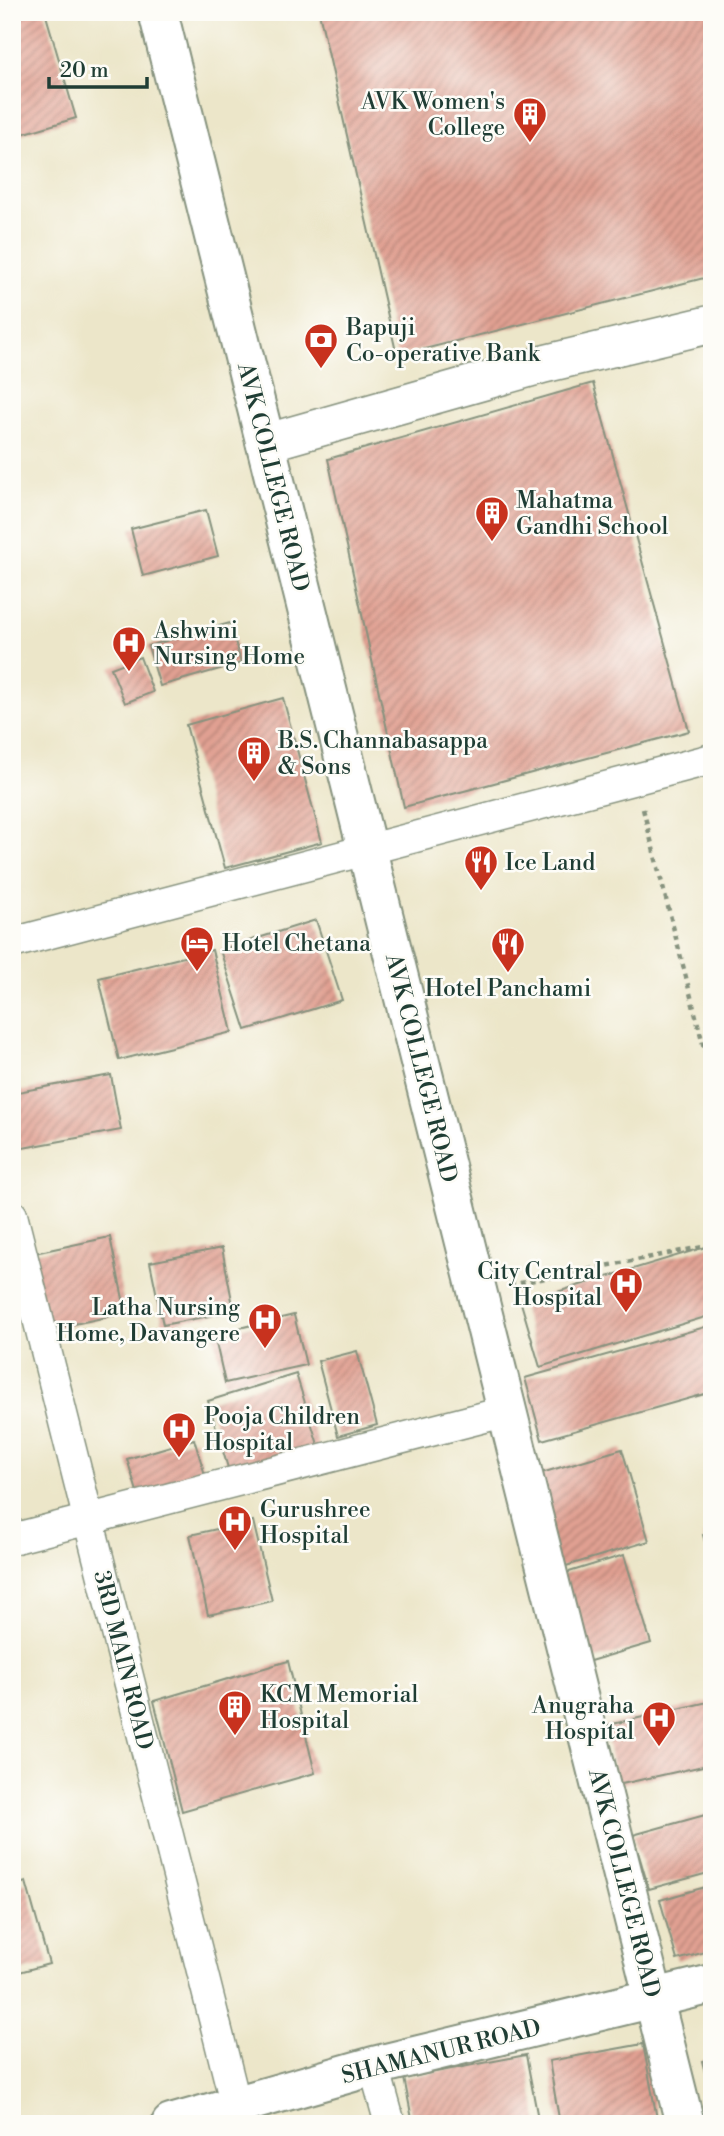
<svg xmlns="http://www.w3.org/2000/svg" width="724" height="2136" viewBox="0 0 724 2136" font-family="'Libre Bodoni',serif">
<defs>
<pattern id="building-hatch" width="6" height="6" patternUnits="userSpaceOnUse" patternTransform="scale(1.75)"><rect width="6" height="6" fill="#e1a092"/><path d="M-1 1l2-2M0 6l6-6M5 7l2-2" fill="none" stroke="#b68478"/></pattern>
</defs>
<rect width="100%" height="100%" fill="#fdfcf7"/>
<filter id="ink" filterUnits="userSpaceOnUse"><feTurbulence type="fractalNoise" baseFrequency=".0143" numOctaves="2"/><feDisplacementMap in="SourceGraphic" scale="14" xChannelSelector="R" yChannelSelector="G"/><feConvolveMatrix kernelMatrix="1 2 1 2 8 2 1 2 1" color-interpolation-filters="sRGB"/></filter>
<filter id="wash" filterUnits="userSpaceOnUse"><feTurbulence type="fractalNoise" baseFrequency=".00686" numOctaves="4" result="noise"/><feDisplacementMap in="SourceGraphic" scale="28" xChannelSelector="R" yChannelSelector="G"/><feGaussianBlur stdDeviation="1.57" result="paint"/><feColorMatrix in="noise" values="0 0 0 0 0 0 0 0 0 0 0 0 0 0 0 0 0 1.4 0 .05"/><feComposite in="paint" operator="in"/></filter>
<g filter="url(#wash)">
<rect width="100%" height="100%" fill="#ece6c9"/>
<g id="blocks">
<g fill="url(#building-hatch)">
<path d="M12,12H45L76,118L12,137Z"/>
<path d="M319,12H712V276L397,356Z"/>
<path d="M593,383L689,731L404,807L328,459Z"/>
<path d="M206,510L218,556L143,576L131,529Z"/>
<path d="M230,623L241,663L160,686L148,646Z"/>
<path d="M140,657L153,692L125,703L111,668Z"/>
<path d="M283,698L322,842L225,868L186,725Z"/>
<path d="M316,920L342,1000L246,1030L220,950Z"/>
<path d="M212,950L232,1032L119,1060L99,978Z"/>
<path d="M111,1075L121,1130L12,1150V1093Z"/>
<path d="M110,1237L126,1313L46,1330L30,1254Z"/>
<path d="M712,1245V1315L540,1367L521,1303Z"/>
<path d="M222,1248L234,1311L163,1325L150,1262Z"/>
<path d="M294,1315L306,1365L225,1383L214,1334Z"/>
<path d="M712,1325V1392L542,1440L525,1378Z"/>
<path d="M357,1351L377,1425L338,1436L318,1361Z"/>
<path d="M296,1374L320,1451L231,1478L208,1401Z"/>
<path d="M194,1439L206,1478L139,1498L127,1459Z"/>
<path d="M622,1449L649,1541L556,1569L528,1477Z"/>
<path d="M253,1521L272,1601L208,1615L190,1535Z"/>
<path d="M712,1532V1562H711L703,1535Z"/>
<path d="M624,1555L651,1643L580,1664L553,1577Z"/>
<path d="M288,1661L315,1773L182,1811L154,1701Z"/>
<path d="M712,1701V1764L617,1785L604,1726Z"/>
<path d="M712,1813V1872L649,1889L633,1835Z"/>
<path d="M26,1882L49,1964L12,1974V1886Z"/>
<path d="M712,1885V1950L677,1960L660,1900Z"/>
<path d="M643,2044L658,2124H560L549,2061Z"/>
<path d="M526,2055L539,2124H413L404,2078Z"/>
<path d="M712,2059V2094L711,2095L702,2061Z"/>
</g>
</g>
</g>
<g filter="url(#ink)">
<use href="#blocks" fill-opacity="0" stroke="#86927e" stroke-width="2"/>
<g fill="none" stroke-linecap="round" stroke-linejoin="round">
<g stroke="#86927e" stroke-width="33">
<g id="minor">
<path d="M12,943L712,759"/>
<path d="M12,1215L236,2106"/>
<path d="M12,1539L508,1411"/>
<path d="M374,2066L390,2124"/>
</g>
</g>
<g stroke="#86927e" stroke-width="40">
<path id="tertiary" d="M265,443L544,364L712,324"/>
</g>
<g stroke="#86927e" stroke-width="42">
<g id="secondary">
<path d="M158,12L685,2124"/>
<path d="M171,2124L374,2066L712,1984"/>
</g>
</g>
<g stroke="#86927e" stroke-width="4.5" stroke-dasharray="5 5" stroke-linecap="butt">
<path d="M643,809L712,1079"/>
<path d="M510,1285L712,1245"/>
</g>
<use href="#minor" stroke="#fff" stroke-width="30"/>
<use href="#tertiary" stroke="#fff" stroke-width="37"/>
<use href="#secondary" stroke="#fff" stroke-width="38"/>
</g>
</g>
<defs>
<g id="building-pin" transform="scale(1.75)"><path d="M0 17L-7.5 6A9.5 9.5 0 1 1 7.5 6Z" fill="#c8321e" stroke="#fdfcf7"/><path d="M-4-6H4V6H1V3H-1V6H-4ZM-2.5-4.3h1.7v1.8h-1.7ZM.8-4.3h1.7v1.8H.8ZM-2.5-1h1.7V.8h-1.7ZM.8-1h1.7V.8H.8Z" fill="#fff"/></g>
<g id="bank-pin" transform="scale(1.75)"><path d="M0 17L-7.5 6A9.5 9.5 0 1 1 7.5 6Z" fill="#c8321e" stroke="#fdfcf7"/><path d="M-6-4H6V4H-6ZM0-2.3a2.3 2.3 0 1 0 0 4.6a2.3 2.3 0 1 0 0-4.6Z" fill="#fff"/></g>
<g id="hospital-pin" transform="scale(1.75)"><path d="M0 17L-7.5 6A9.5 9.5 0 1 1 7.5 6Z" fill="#c8321e" stroke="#fdfcf7"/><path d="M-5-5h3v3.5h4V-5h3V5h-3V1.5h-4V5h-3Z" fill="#fff"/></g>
<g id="restaurant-pin" transform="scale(1.75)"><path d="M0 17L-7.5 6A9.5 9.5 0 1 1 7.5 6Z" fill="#c8321e" stroke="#fdfcf7"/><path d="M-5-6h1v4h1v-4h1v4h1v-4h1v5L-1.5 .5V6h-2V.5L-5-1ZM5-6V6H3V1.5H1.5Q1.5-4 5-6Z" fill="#fff"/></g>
<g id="hotel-pin" transform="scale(1.75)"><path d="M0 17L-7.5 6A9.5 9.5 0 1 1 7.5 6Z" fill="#c8321e" stroke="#fdfcf7"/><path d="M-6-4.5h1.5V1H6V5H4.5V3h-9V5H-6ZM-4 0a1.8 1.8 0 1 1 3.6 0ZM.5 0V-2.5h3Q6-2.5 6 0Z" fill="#fff"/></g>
</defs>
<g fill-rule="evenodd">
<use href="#building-pin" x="530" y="114"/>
<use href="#bank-pin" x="321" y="340"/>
<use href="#building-pin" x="492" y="513"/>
<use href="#hospital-pin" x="129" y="643"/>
<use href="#building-pin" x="254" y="753"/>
<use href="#restaurant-pin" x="481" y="862"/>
<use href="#hotel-pin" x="197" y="943"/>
<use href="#restaurant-pin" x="508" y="944"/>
<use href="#hospital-pin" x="626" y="1284"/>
<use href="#hospital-pin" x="265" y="1320"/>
<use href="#hospital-pin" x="179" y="1429"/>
<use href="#hospital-pin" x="235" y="1522"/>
<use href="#building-pin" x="235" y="1707"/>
<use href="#hospital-pin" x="659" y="1718"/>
</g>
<g text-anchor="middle" stroke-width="5" stroke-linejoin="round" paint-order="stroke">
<g font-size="23" fill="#1f3d34" stroke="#fdfcf7" text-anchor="start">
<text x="505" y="109" text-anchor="end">AVK Women's<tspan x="505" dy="26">College</tspan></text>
<text x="346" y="335">Bapuji<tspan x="346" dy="26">Co-operative Bank</tspan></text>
<text x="516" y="508">Mahatma<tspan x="516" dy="26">Gandhi School</tspan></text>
<text x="154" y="638">Ashwini<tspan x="154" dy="26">Nursing Home</tspan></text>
<text x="278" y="748">B.S. Channabasappa<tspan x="278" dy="26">&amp; Sons</tspan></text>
<text x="505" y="870">Ice Land</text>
<text x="222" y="951">Hotel Chetana</text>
<text x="508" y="996" text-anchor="middle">Hotel Panchami</text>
<text x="602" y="1279" text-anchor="end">City Central<tspan x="602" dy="26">Hospital</tspan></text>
<text x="240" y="1315" text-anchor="end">Latha Nursing<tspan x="240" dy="26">Home, Davangere</tspan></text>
<text x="204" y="1424">Pooja Children<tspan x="204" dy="26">Hospital</tspan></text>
<text x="260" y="1517">Gurushree<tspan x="260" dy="26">Hospital</tspan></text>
<text x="260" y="1702">KCM Memorial<tspan x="260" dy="26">Hospital</tspan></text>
<text x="634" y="1713" text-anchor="end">Anugraha<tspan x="634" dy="26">Hospital</tspan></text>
</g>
<g font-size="23" fill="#1f3d34" stroke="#fdfcf7">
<text transform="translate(274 477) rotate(76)" y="8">AVK COLLEGE ROAD</text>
<text transform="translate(422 1068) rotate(76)" y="8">AVK COLLEGE ROAD</text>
<text transform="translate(124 1660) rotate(76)" y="8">3RD MAIN ROAD</text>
<text transform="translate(625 1883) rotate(76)" y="8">AVK COLLEGE ROAD</text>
<text transform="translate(441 2051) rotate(-14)" y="8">SHAMANUR ROAD</text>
</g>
</g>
<rect width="724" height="2136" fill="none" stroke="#fdfcf7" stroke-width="42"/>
<path d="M49 77v10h98v-10" fill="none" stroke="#1f3d34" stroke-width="3.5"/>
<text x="60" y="77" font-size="21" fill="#1f3d34" stroke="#fdfcf7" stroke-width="5" paint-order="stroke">20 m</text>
</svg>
